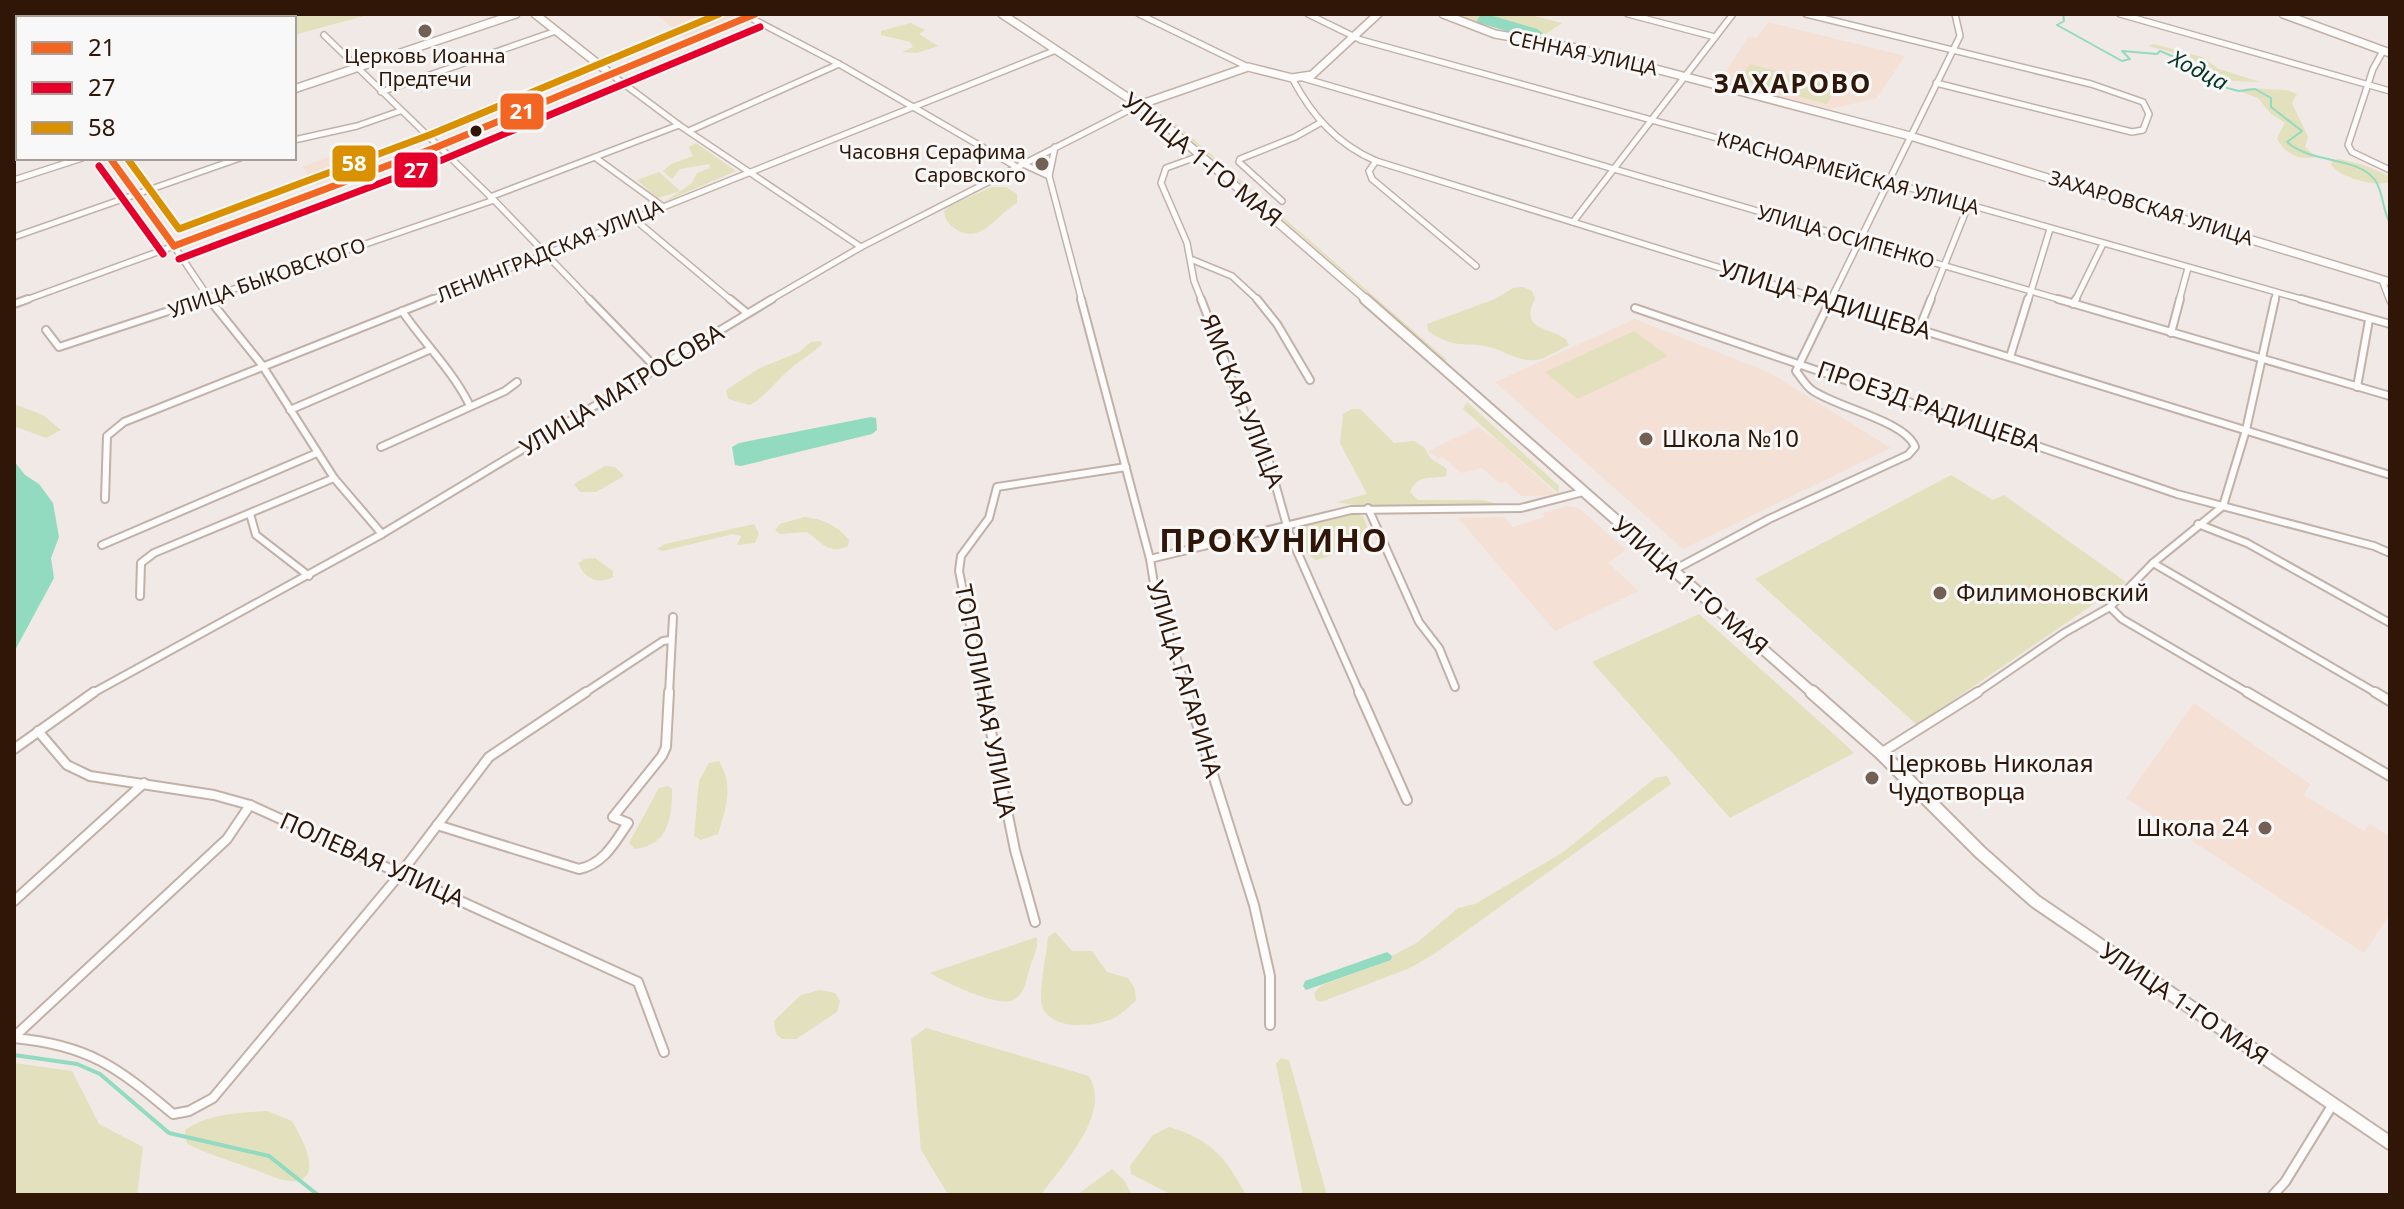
<svg xmlns="http://www.w3.org/2000/svg" width="2404" height="1209" viewBox="0 0 2404 1209" font-family="'Noto Sans',sans-serif">
<rect width="100%" height="100%" fill="#f1e9e5"/>
<g fill="#f5e0d6">
<path d="M655,14H739L686,39Z"/>
<path d="M1768,22L1905,56L1877,98L1831,109L1719,81L1749,36L1757,38Z"/>
<path d="M331,156L346,174L316,185L302,167Z"/>
<path d="M1635,319L1770,373L1891,448L1683,549L1495,382Z"/>
<path d="M1478,427L1499,441L1557,495L1521,496L1506,482L1499,483L1482,468L1461,473L1443,457L1438,459L1428,451Z"/>
<path d="M1567,506L1579,508L1626,550L1608,563L1639,591L1555,631L1458,518L1504,517L1513,527L1544,517L1543,513Z"/>
<path d="M2194,703L2310,784L2304,795L2364,831L2370,824L2390,837V914L2364,953L2126,798Z"/>
</g>
<g fill="#e3e0bd">
<path d="M212,14H371L294,35V18H214Z"/>
<path d="M1449,14H1526L1562,23L1546,34L1490,15L1477,24L1518,36L1484,28Z"/>
<path d="M911,23L925,30L919,34L938,46L917,53L902,52L913,47L910,42L881,35V31Z"/>
<path d="M2154,44L2202,57L2219,69L2260,82L2232,81L2186,56L2148,46Z"/>
<path d="M1750,64L1837,88L1827,104L1739,80Z"/>
<path d="M2248,88L2287,90L2297,94L2292,103L2308,137L2305,147L2316,157C2300,161 2284,154 2277,138L2285,123L2270,113L2258,98L2239,91Z"/>
<path d="M1175,123L1447,360L1445,361L1172,123Z"/>
<path d="M696,143L736,171L664,202L692,183L697,173L710,168L709,164L680,169L672,179L663,171L671,164L693,156L689,147Z"/>
<path d="M2339,159L2364,165L2389,176L2390,182C2373,187 2342,178 2331,165L2332,161Z"/>
<path d="M659,172L679,190L678,192L657,198L637,180Z"/>
<path d="M992,187H1006L1017,194V203C995,216 979,248 953,227C947,222 945,219 944,211L949,206Z"/>
<path d="M1523,287L1532,291L1535,299C1519,330 1549,327 1566,339L1569,345C1560,349 1550,356 1541,359C1522,364 1509,353 1493,348C1465,340 1456,351 1428,331L1427,324L1495,299L1513,288Z"/>
<path d="M1634,331L1668,356L1578,399L1545,372Z"/>
<path d="M820,341L822,344C812,354 800,360 790,369C776,381 766,396 750,405L728,399L726,390L758,369L799,352L811,342Z"/>
<path d="M1467,402L1559,486L1558,493L1463,409Z"/>
<path d="M14,404L43,415L61,430L46,438L14,426Z"/>
<path d="M1352,409H1360L1394,443L1414,441L1424,447L1430,458L1447,469L1446,476C1430,480 1419,473 1410,492L1418,500H1483L1500,505L1362,506L1336,502L1367,494L1340,443L1343,414Z"/>
<path d="M605,466L615,467L624,476L596,492H580L574,484Z"/>
<path d="M1951,475L1993,500L2004,495L2126,582L1917,725L1755,579Z"/>
<path d="M1351,513L1363,516L1374,545L1362,550L1348,545L1330,556L1316,560C1303,554 1298,539 1295,526Z"/>
<path d="M804,517C823,519 837,525 849,540L848,546C830,555 822,543 807,532L780,534L775,530L780,524Z"/>
<path d="M754,524L759,534L755,543L737,545L741,536L733,534L663,551L657,549L665,544Z"/>
<path d="M595,558L613,571V577C598,585 585,579 578,563L584,559Z"/>
<path d="M1699,614L1837,737L1854,753L1730,818L1592,662Z"/>
<path d="M719,761C734,786 726,808 718,834L701,840L694,836L699,781L709,763Z"/>
<path d="M1667,776L1671,784L1434,954L1410,968L1321,1002L1316,1000L1314,993L1322,985L1391,960L1392,956L1418,942L1458,908L1475,904L1562,853L1655,778Z"/>
<path d="M668,786L672,789C672,819 668,845 635,849L629,843L659,788Z"/>
<path d="M1055,932L1072,951H1092L1107,972L1128,978L1135,989L1136,1001C1129,1006 1123,1013 1116,1017C1097,1027 1051,1032 1042,1006C1038,992 1047,953 1048,937Z"/>
<path d="M1037,937C1038,951 1034,955 1030,967C1026,979 1026,993 1013,1000C999,1008 944,982 930,973Z"/>
<path d="M820,990L835,993L840,1001L837,1012L796,1039H782L776,1034L774,1021L801,995Z"/>
<path d="M926,1028L1089,1076C1112,1114 1063,1164 1041,1195H950L946,1191L921,1150L911,1039Z"/>
<path d="M1281,1058L1289,1060L1327,1195H1303L1276,1064Z"/>
<path d="M14,1063L72,1071L99,1124L143,1147L137,1195H14Z"/>
<path d="M267,1111L292,1121C299,1133 325,1177 296,1181C283,1183 265,1173 253,1169C231,1161 208,1154 187,1144L185,1130C210,1113 238,1113 267,1111Z"/>
<path d="M1169,1127C1212,1140 1225,1157 1246,1195H1172L1131,1174L1130,1166L1153,1135Z"/>
<path d="M1112,1169L1124,1180L1132,1195H1077Z"/>
</g>
<g fill="#92dac0">
<path d="M1490,15L1537,29L1543,33L1534,39L1476,22L1480,16Z"/>
<path d="M871,417L876,418L877,430L872,434L741,466L735,465L732,447L739,443Z"/>
<path d="M14,461L25,475L39,484L53,503L59,537L51,558L54,578L14,652V567C18,560 14,477 14,461Z"/>
<path d="M1387,952L1392,956L1391,960L1306,990L1303,986L1305,981Z"/>
</g>
<g fill="none" stroke-linecap="round" stroke-linejoin="round">
<path stroke="#92dac0" stroke-width="2" d="M2063,14L2064,21L2057,25L2122,61L2130,59L2122,51L2157,54L2160,51L2213,73L2227,88L2239,91L2255,89L2271,98V107L2302,131L2287,142C2312,164 2357,156 2375,180C2384,193 2382,210 2390,223"/>
<path stroke="#92dac0" stroke-width="4" d="M14,1055L77,1064L100,1074L169,1133L269,1156L318,1195"/>
<g stroke="#c2b1a9" stroke-width="8">
<g id="street-far2">
<path d="M1139,14L1248,67"/>
<path d="M1308,14L1361,40L1866,179L1889,182L2308,301"/>
<path d="M1628,14L1715,37"/>
<path d="M1806,14L2091,84L2143,102L2149,114L2143,130L2132,132L1936,83"/>
<path d="M2120,14L2390,91"/>
<path d="M749,17L839,64L1015,166"/>
<path d="M86,18L92,14"/>
<path d="M324,35L494,200L591,301"/>
<path d="M2383,51L2373,69L2348,145L2352,152L2390,170"/>
<path d="M14,71L18,68"/>
<path d="M612,75L679,125L861,247"/>
<path d="M1292,78C1312,116 1337,144 1376,161L1827,301"/>
<path d="M1303,78L2065,301"/>
<path d="M381,92L556,31"/>
<path d="M691,130L839,64"/>
<path d="M294,140L357,126L400,111"/>
<path d="M1055,147L1049,176L1082,301"/>
<path d="M596,158L662,206"/>
<path d="M1376,161L1369,171L1372,179L1476,266"/>
<path d="M1021,163L1049,176"/>
<path d="M14,180L82,158"/>
<path d="M490,197L679,125"/>
<path d="M1282,201L1239,162L1240,159L1295,137L1320,123"/>
<path d="M633,218L732,301"/>
<path d="M1573,222L1733,14"/>
<path d="M14,237L240,158"/>
<path d="M1193,260L1232,276L1259,301"/>
<path d="M2382,280L2390,301"/>
<path d="M23,301L174,246L211,301"/>
<path d="M199,301L494,200"/>
<path d="M428,301L1056,50"/>
<path d="M768,301L861,247L1139,105"/>
<path d="M1202,301L1194,281L1187,243L1161,183L1166,168L1202,155"/>
<path d="M1830,301L1960,36L1955,14"/>
<path d="M1930,301L1968,206"/>
<path d="M2028,301L2050,229"/>
<path d="M2075,301L2103,244"/>
<path d="M2179,301L2188,268"/>
<path d="M2275,301L2276,294"/>
</g>
</g>
<g stroke="#c2b1a9" stroke-width="10">
<g id="street-far1">
<path d="M209,299L262,365L334,478L382,534"/>
<path d="M589,299L658,370"/>
<path d="M730,299L747,313"/>
<path d="M1081,299L1150,559L1155,590L1188,694"/>
<path d="M1201,299L1250,427L1264,444L1289,533L1360,694"/>
<path d="M1257,299L1277,324L1310,380"/>
<path d="M1821,299L2390,475"/>
<path d="M2058,299L2390,396"/>
<path d="M2301,299L2390,324"/>
<path d="M14,304L28,299"/>
<path d="M2073,304L2076,299"/>
<path d="M1635,308L2177,494L2374,546L2390,553"/>
<path d="M402,311C424,343 452,370 469,404"/>
<path d="M1919,329L1931,299"/>
<path d="M46,330L59,347L205,299"/>
<path d="M2171,333L2180,299"/>
<path d="M2010,357L2028,299"/>
<path d="M2357,387L2369,320"/>
<path d="M290,410L429,350"/>
<path d="M381,447L505,391L517,382"/>
<path d="M105,499L107,436L124,422L433,299"/>
<path d="M1368,508L1419,622L1439,648L1455,687"/>
<path d="M250,514L256,535L309,576"/>
<path d="M2198,524L2247,543L2390,623"/>
<path d="M102,545L317,453"/>
<path d="M1150,559L1351,510L1521,508L1583,492"/>
<path d="M2153,563L2378,694"/>
<path d="M1672,571L1769,519L1908,455L1915,447C1906,421 1835,407 1812,390C1806,386 1801,377 1796,371L1831,299"/>
<path d="M140,596L141,563L154,553L334,478"/>
<path d="M2110,607L2122,619L2250,694"/>
<path d="M91,694L382,534L772,299"/>
<path d="M583,694L663,641L670,640"/>
<path d="M669,694L673,617"/>
<path d="M984,694L959,571L961,556L989,518L997,487L1126,467"/>
<path d="M1975,694L2064,633L2110,607L2153,563L2223,506L2246,430L2275,299"/>
</g>
</g>
<g stroke="#c2b1a9" stroke-width="12">
<g id="street">
<path d="M983,692L1015,850L1035,922"/>
<path d="M1187,692L1254,905L1270,976V1025"/>
<path d="M1359,692L1407,800"/>
<path d="M2247,692L2390,776"/>
<path d="M2375,692L2390,701"/>
<path d="M38,731L67,765L90,776L214,795L250,805L638,982L664,1052"/>
<path d="M14,749L94,692"/>
<path d="M1881,753L1978,692"/>
<path d="M437,825L579,869C604,864 615,842 628,823L613,817L662,756L666,747L669,692"/>
<path d="M14,901L144,783"/>
<path d="M14,1037L227,839L250,805"/>
<path d="M14,1038C89,1045 117,1067 173,1114L189,1111L213,1098L401,873L489,757L586,692"/>
<path d="M2273,1195L2285,1182L2333,1104"/>
</g>
</g>
<g stroke="#c2b1a9" stroke-width="10">
<g id="secondary-far2">
<path d="M535,14L612,75"/>
<path d="M1002,14L1154,115L1368,301"/>
<path d="M1443,14L1495,34L1576,48L1910,136L2390,282"/>
<path d="M2283,14L2390,53"/>
<path d="M294,89L516,14"/>
<path d="M1139,105L1248,67L1292,78L1312,75L1378,14"/>
<path d="M14,147H18"/>
<path d="M110,158L174,246L437,147L755,14"/>
</g>
</g>
<g stroke="#c2b1a9" stroke-width="13">
<path id="secondary-far1" d="M1365,299L1814,694"/>
</g>
<g stroke="#c2b1a9" stroke-width="16">
<path id="secondary" d="M1812,692L1881,753L1980,852L2035,901L2390,1143"/>
</g>
<use href="#street-far2" stroke="#fdfcfb" stroke-width="5"/>
<use href="#street-far1" stroke="#fdfcfb" stroke-width="6"/>
<use href="#street" stroke="#fdfcfb" stroke-width="8"/>
<use href="#secondary-far2" stroke="#fdfcfb" stroke-width="7"/>
<use href="#secondary-far1" stroke="#fdfcfb" stroke-width="9"/>
<use href="#secondary" stroke="#fdfcfb" stroke-width="12"/>
<g stroke="#f8f8f8" stroke-width="11">
<g id="bus-1">
<path d="M110,158L174,246"/>
<path d="M174,246L437,147L755,14"/>
</g>
</g>
<g stroke="#f8f8f8" stroke-width="11">
<g id="bus-2">
<path d="M99,166L163,254"/>
<path d="M179,259L442,160L760,27"/>
</g>
</g>
<g stroke="#f8f8f8" stroke-width="11">
<path id="bus-3" d="M127,158L179,229L432,134L719,14"/>
</g>
<use href="#bus-1" stroke="#f26522" stroke-width="7"/>
<use href="#bus-2" stroke="#e4002b" stroke-width="7"/>
<use href="#bus-3" stroke="#d99001" stroke-width="7"/>
</g>
<g fill="#736055" stroke="#f8f8f8" stroke-width="3">
<circle cx="425" cy="31" r="8"/>
<circle cx="1042" cy="164" r="8"/>
<circle cx="1646" cy="439" r="8"/>
<circle cx="1940" cy="593" r="8"/>
<circle cx="1872" cy="778" r="8"/>
<circle cx="2265" cy="828" r="8"/>
</g>
<circle fill="#2f1607" stroke="#f8f8f8" stroke-width="3" cx="476" cy="131" r="7"/>
<g text-anchor="middle" stroke-width="6" stroke-linejoin="round" paint-order="stroke">
<g font-size="20" fill="#2f1607" stroke="#f8f8f8">
<text transform="translate(1583 53) rotate(12)" y="7">СЕННАЯ УЛИЦА</text>
<text transform="translate(1848 173) rotate(15)" y="7">КРАСНОАРМЕЙСКАЯ УЛИЦА</text>
<text transform="translate(2151 208) rotate(17)" y="7">ЗАХАРОВСКАЯ УЛИЦА</text>
<text transform="translate(1846 237) rotate(16)" y="7">УЛИЦА ОСИПЕНКО</text>
<text transform="translate(550 251) rotate(-22)" y="7">ЛЕНИНГРАДСКАЯ УЛИЦА</text>
<text transform="translate(267 278) rotate(-19)" y="7">УЛИЦА БЫКОВСКОГО</text>
</g>
<g font-size="20" fill="#2f1607" stroke="#f8f8f8">
<text x="425" y="63">Церковь Иоанна<tspan x="425" dy="23">Предтечи</tspan></text>
<text x="1026" y="159" text-anchor="end">Часовня Серафима<tspan x="1026" dy="23">Саровского</tspan></text>
</g>
<g font-size="22" font-style="italic" fill="#033527" stroke="#f8f8f8">
<text transform="translate(2199 70) rotate(27)" y="8">Ходца</text>
</g>
<g font-size="24" fill="#2f1607" stroke="#f8f8f8">
<text transform="translate(1202 160) rotate(39)" y="8">УЛИЦА 1-ГО МАЯ</text>
<text transform="translate(1825 300) rotate(17)" y="8">УЛИЦА РАДИЩЕВА</text>
<text transform="translate(622 390) rotate(-31)" y="8">УЛИЦА МАТРОСОВА</text>
<text transform="translate(1242 401) rotate(68)" y="8">ЯМСКАЯ УЛИЦА</text>
<text transform="translate(1929 407) rotate(19)" y="8">ПРОЕЗД РАДИЩЕВА</text>
<text transform="translate(1690 586) rotate(41)" y="8">УЛИЦА 1-ГО МАЯ</text>
<text transform="translate(1184 679) rotate(73)" y="8">УЛИЦА ГАГАРИНА</text>
<text transform="translate(985 701) rotate(79)" y="8">ТОПОЛИНАЯ УЛИЦА</text>
<text transform="translate(372 860) rotate(24)" y="8">ПОЛЕВАЯ УЛИЦА</text>
<text transform="translate(2184 1004) rotate(34)" y="8">УЛИЦА 1-ГО МАЯ</text>
</g>
<g font-size="24" fill="#2f1607" stroke="#f8f8f8" text-anchor="start">
<text x="1662" y="447">Школа №10</text>
<text x="1956" y="601">Филимоновский</text>
<text x="1888" y="772">Церковь Николая<tspan x="1888" dy="28">Чудотворца</tspan></text>
<text x="2249" y="836" text-anchor="end">Школа 24</text>
</g>
<g font-size="26" font-weight="bold" letter-spacing="2" fill="#2f1607" stroke="#f8f8f8">
<text x="1793" y="93">ЗАХАРОВО</text>
</g>
<g font-size="32" font-weight="bold" letter-spacing="2" fill="#2f1607" stroke="#f8f8f8">
<text x="1274" y="552">ПРОКУНИНО</text>
</g>
</g>
<g stroke="#f8f8f8" stroke-width="3">
<rect x="499" y="92" width="46" height="39" rx="8" fill="#f26522"/>
<rect x="331" y="144" width="46" height="39" rx="8" fill="#d99001"/>
<rect x="393" y="151" width="46" height="38" rx="8" fill="#e4002b"/>
</g>
<g font-size="22" text-anchor="middle" font-weight="bold" fill="#fff">
<text x="522" y="119">21</text>
<text x="354" y="171">58</text>
<text x="416" y="178">27</text>
</g>
<rect width="2404" height="1209" fill="none" stroke="#2f1607" stroke-width="32"/>
<rect x="16" y="16" width="280" height="144" fill="#f8f8f8" stroke="#a89e98" stroke-width="2"/>
<rect x="32" y="42" width="40" height="12" fill="#f26522" stroke="#a89e98" stroke-width="2"/>
<text x="88" y="56" font-size="24" fill="#2f1607">21</text>
<rect x="32" y="82" width="40" height="12" fill="#e4002b" stroke="#a89e98" stroke-width="2"/>
<text x="88" y="96" font-size="24" fill="#2f1607">27</text>
<rect x="32" y="122" width="40" height="12" fill="#d99001" stroke="#a89e98" stroke-width="2"/>
<text x="88" y="136" font-size="24" fill="#2f1607">58</text>
</svg>
